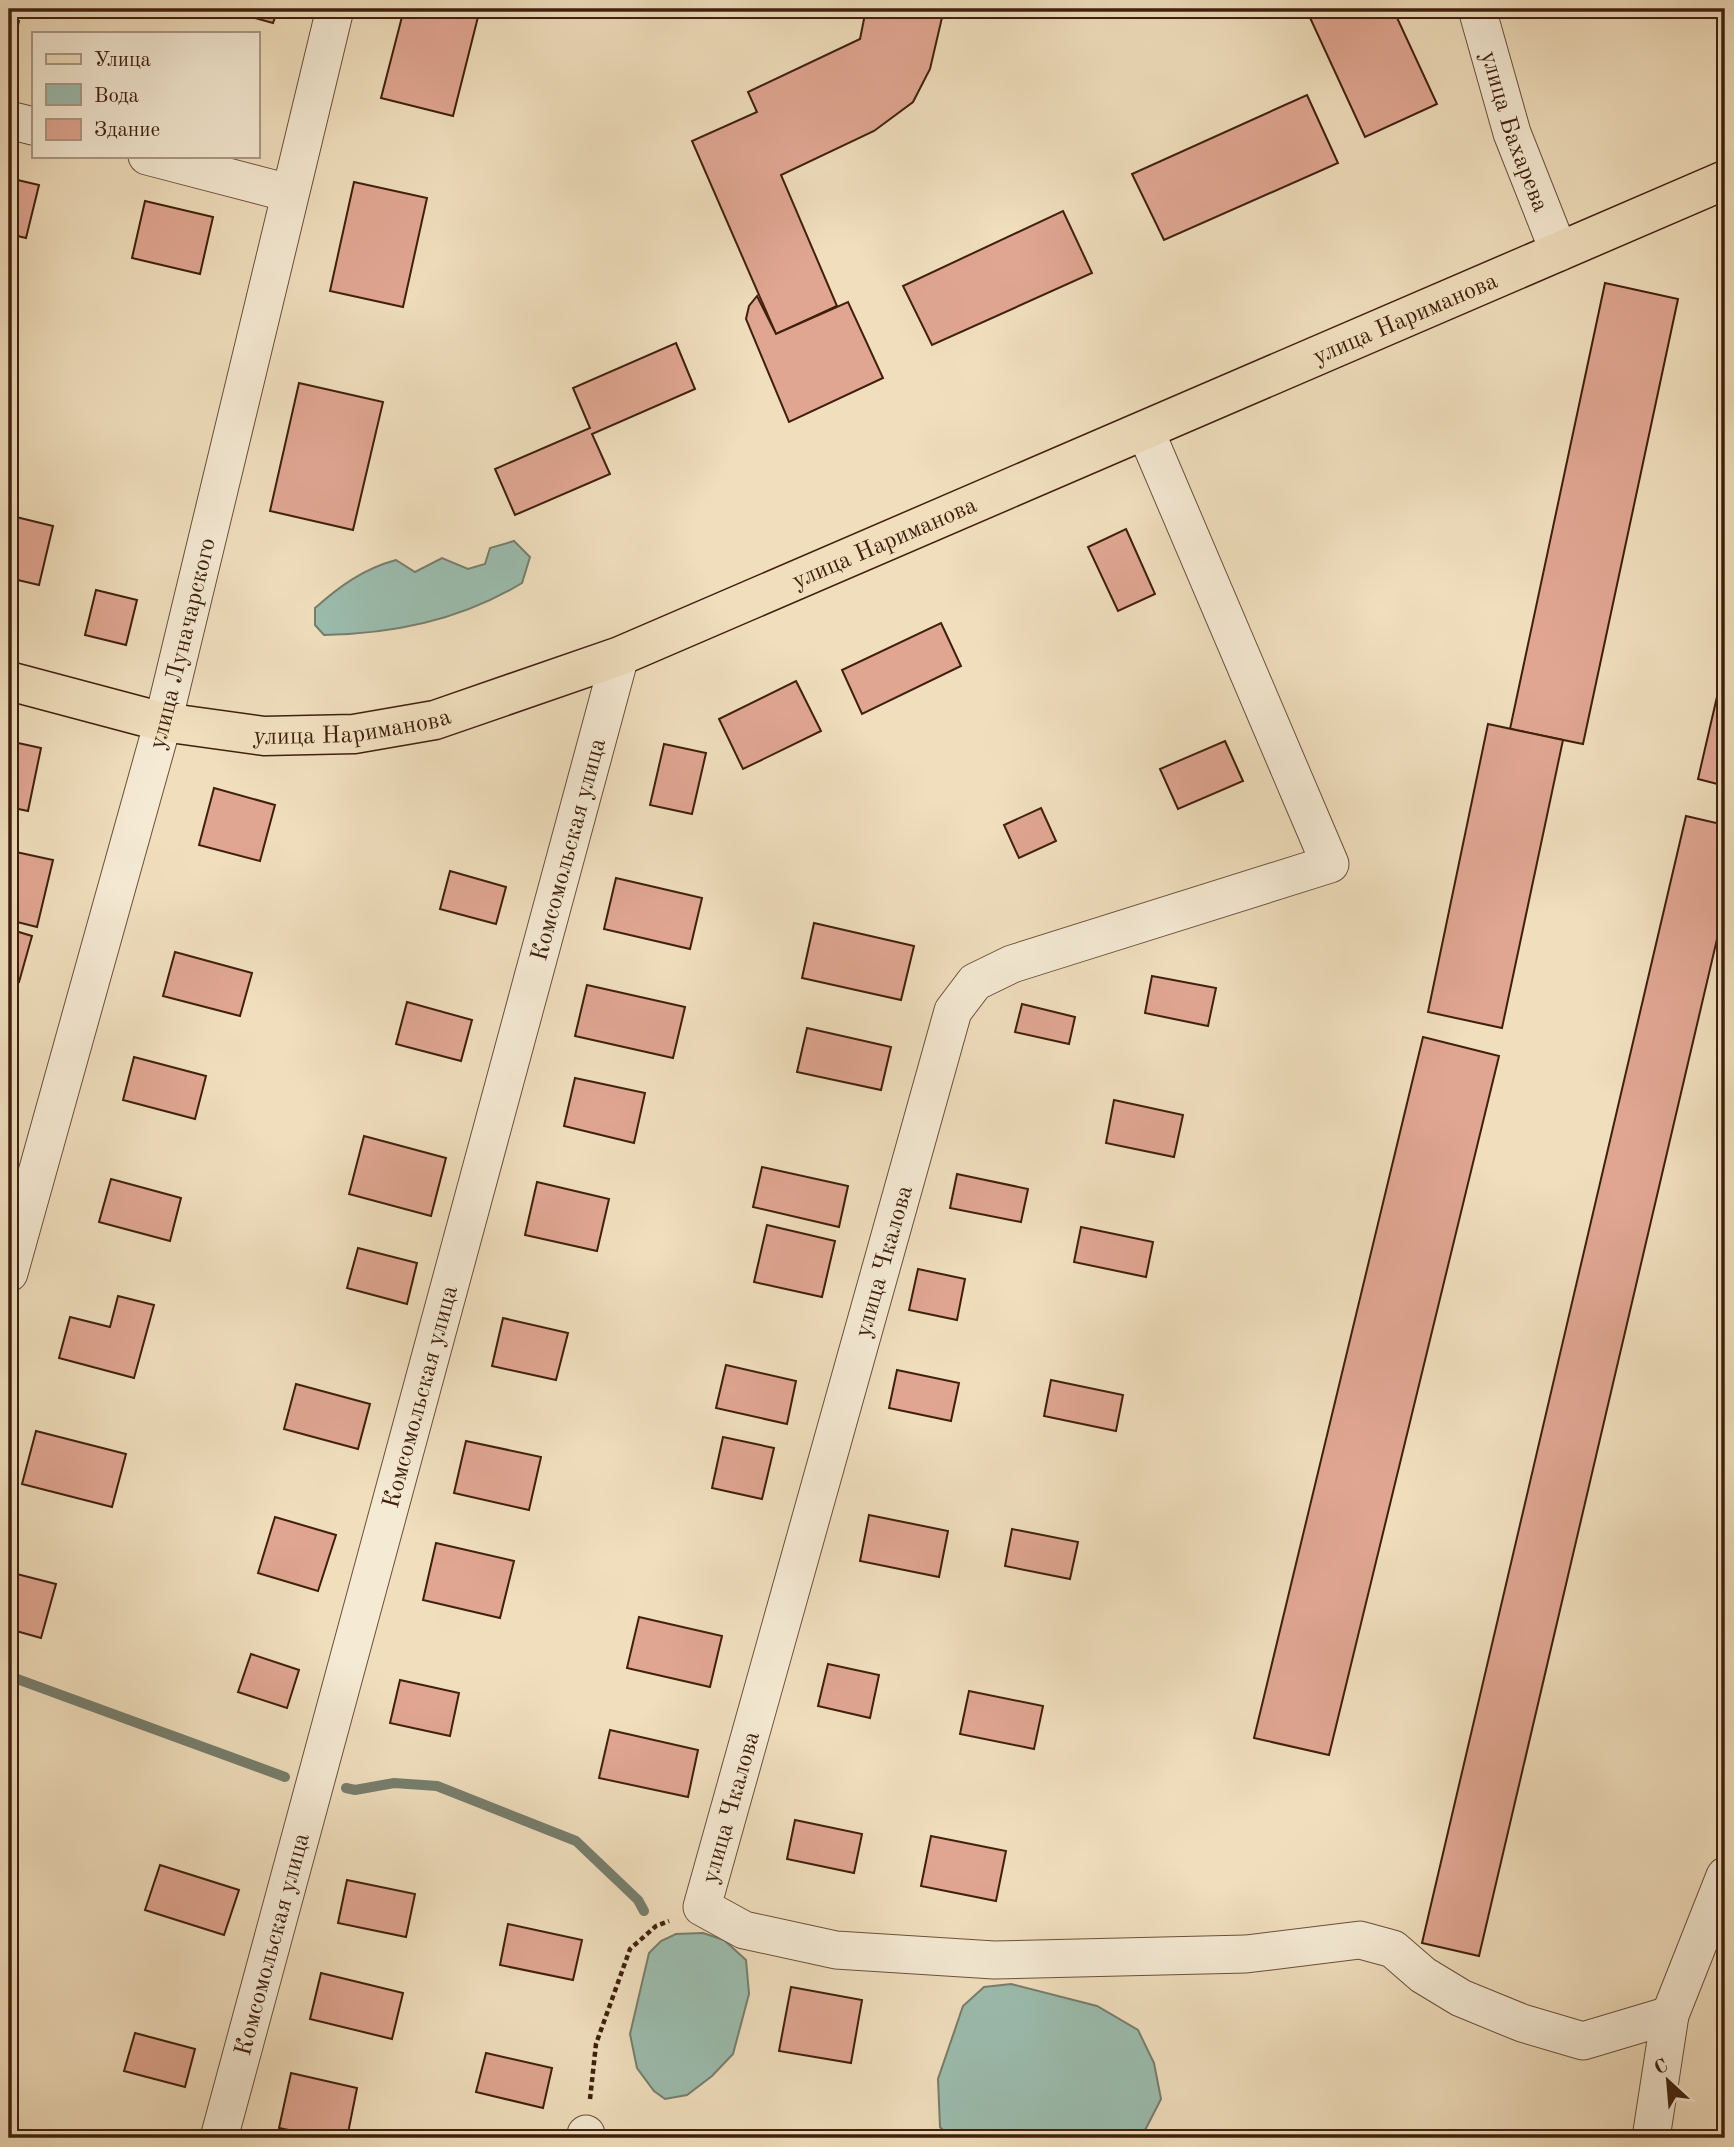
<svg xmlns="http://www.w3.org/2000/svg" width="1734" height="2147" viewBox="0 0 1734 2147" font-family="'Old Standard TT',serif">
<rect width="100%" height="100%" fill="#f0debd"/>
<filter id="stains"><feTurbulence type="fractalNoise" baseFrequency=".00286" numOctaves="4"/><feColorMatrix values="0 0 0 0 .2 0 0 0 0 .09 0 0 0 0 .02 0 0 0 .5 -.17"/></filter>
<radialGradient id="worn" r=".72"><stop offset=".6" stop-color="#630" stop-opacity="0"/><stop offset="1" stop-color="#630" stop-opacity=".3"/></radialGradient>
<g fill="#9bbcad" stroke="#767e6d" stroke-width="2">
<path d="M514,541L530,557L522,583C463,619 393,634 324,635L315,625V608C340,586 363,569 396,560L415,572L442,558L468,569L485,564L490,548Z"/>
<path d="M703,1933L724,1940L746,1960L749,1994L733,2054L712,2076L687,2095L665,2099L654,2091L637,2068L630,2034L649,1953L661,1941L676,1934Z"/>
<path d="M1011,1984L1097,2006L1138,2030L1154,2063L1161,2099L1141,2138H950L940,2127L938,2079L963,2006L984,1987Z"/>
</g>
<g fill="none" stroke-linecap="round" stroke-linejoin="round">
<g stroke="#767e6d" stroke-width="10">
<path d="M9,1676L285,1777"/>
<path d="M346,1788L355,1790L394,1783L437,1786L576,1841L638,1900L644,1911"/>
</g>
</g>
<g fill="#e0a692" stroke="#3f200d" stroke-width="2">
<path d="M222,9H278L273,23Z"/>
<path d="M404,9H480L453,116L381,98Z"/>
<path d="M866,9H944L930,69L913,102L874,131L781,175L837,306L776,334L692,141L757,112L748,92L860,39Z"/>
<path d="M1306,9H1393L1437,104L1365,137Z"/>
<path d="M9,19L19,21L9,62Z"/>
<path d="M1307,95L1338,163L1164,240L1132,174Z"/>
<path d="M9,178L39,185L26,238L9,234Z"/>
<path d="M354,182L427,198L403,307L330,291Z"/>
<path d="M145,201L213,217L200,274L132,258Z"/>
<path d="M1063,211L1092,273L932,345L903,286Z"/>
<path d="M1605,283L1678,299L1583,744L1510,729Z"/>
<path d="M757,296L776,334L848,302L883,378L789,422L746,319L749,306Z"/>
<path d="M676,343L695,389L592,434L610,474L515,515L495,469L590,428L573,388Z"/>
<path d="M299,383L383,402L353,530L270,511Z"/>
<path d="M12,516L53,526L39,585L9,578V530Z"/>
<path d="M1126,529L1155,594L1118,611L1088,547Z"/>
<path d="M96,590L137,600L126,645L85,635Z"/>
<path d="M941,623L961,666L862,714L842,670Z"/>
<path d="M1725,662V786L1698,779Z"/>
<path d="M796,681L821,731L743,769L719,719Z"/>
<path d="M1488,724L1563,740L1502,1028L1428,1012Z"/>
<path d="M9,741L41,748L28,811L9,807Z"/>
<path d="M1225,741L1243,781L1178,809L1160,769Z"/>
<path d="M664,744L706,753L692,814L650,805Z"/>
<path d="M214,788L275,805L260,861L199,845Z"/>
<path d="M1041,808L1056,841L1019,858L1004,825Z"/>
<path d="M1686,816L1725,825V905L1479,1956L1422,1943Z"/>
<path d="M16,852L53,860L37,927L9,920V883Z"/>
<path d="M450,871L506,887L496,924L440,909Z"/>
<path d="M616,878L702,898L690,949L604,929Z"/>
<path d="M814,923L914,946L901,1000L802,978Z"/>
<path d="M9,929L32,936L19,982L9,979Z"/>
<path d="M175,952L252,973L240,1016L163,996Z"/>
<path d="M1152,976L1216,988L1208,1026L1145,1013Z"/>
<path d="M587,985L685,1007L673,1058L575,1036Z"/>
<path d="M407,1002L472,1020L461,1061L396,1044Z"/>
<path d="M1022,1004L1075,1017L1069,1044L1015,1032Z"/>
<path d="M807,1028L891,1047L881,1090L797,1072Z"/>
<path d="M1423,1037L1499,1056L1329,1755L1254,1738Z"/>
<path d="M134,1057L206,1076L195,1119L123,1100Z"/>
<path d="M575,1078L645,1093L634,1143L564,1126Z"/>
<path d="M1114,1100L1183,1115L1174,1157L1106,1143Z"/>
<path d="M364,1136L446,1158L431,1216L349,1194Z"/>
<path d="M762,1167L848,1186L839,1227L753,1207Z"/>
<path d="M957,1174L1028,1189L1021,1222L950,1208Z"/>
<path d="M111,1179L181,1198L170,1241L99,1222Z"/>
<path d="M537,1182L609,1199L597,1251L525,1235Z"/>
<path d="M767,1225L835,1241L822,1297L754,1282Z"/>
<path d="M1081,1227L1153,1242L1146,1277L1074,1262Z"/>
<path d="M358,1248L417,1263L407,1304L347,1288Z"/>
<path d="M918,1269L965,1279L957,1320L909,1310Z"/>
<path d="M118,1296L154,1305L134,1378L59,1358L70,1317L110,1327Z"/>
<path d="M503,1318L568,1333L556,1380L492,1366Z"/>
<path d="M726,1365L796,1381L787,1424L716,1408Z"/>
<path d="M897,1370L959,1383L951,1421L889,1408Z"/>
<path d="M1051,1380L1123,1395L1116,1431L1044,1416Z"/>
<path d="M296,1384L370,1404L358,1449L284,1429Z"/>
<path d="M36,1431L126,1454L112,1507L22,1484Z"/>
<path d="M723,1437L774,1448L762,1499L712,1488Z"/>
<path d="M466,1441L541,1457L529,1510L454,1493Z"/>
<path d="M869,1515L948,1531L939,1577L860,1561Z"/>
<path d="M275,1517L336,1535L318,1591L258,1573Z"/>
<path d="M1012,1529L1078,1542L1070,1579L1005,1566Z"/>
<path d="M436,1543L514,1561L500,1618L423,1600Z"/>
<path d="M9,1572L56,1584L41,1638L9,1629Z"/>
<path d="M639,1617L722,1636L710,1687L627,1668Z"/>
<path d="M251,1654L299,1670L287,1708L238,1692Z"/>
<path d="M828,1664L879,1675L870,1718L818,1706Z"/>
<path d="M400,1680L459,1693L450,1736L390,1723Z"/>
<path d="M969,1691L1043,1706L1034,1749L960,1734Z"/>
<path d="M610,1730L698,1750L688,1797L599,1778Z"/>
<path d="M9,1737L17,1739L9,1767Z"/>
<path d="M795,1820L862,1834L854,1873L787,1859Z"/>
<path d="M931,1836L1006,1851L996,1901L921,1886Z"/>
<path d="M160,1865L239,1890L224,1935L145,1910Z"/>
<path d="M347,1880L415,1894L406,1937L338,1923Z"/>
<path d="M508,1924L582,1940L573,1980L500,1965Z"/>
<path d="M321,1973L403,1993L392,2039L310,2019Z"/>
<path d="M791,1987L862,2000L851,2063L779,2051Z"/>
<path d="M135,2033L195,2049L185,2087L124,2071Z"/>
<path d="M486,2053L552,2068L543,2108L476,2092Z"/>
<path d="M291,2073L357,2088L347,2138H328L279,2128Z"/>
</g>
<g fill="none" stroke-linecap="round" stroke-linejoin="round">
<g stroke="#6b5039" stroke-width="39">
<g id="minor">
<path id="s1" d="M1477,9L1512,133L1559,252"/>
<path d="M9,120L33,126"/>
<path d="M147,156L289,193"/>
<path d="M1145,430L1330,864L1012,964L975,982L953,1011L702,1907L744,1930L836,1950L994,1960L1246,1954L1360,1940L1393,1949L1423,1975L1461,1998L1522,2023L1583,2041L1670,2015"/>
<path id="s2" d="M9,1273L163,722L335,9"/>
<path id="s3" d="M219,2138L620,656"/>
<path d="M586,2138V2134"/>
<path d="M1651,2138L1670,2015L1725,1876"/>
</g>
</g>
<g stroke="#3f200d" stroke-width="41">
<g id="major">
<path id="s4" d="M9,681L163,722L264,736L354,734L435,720L620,656L1725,180"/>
</g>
</g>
<path stroke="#3f200d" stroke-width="4.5" stroke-dasharray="5 3.5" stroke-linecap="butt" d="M590,2099L596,2044L630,1949L656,1926L669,1921"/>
<use href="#minor" stroke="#f5ead4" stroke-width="37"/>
<use href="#major" stroke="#f0debd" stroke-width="38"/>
</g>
<g text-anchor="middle" stroke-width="5" stroke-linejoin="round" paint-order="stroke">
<g font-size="24" fill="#3f200d" stroke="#f5ead4">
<text dy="8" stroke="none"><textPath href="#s1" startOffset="128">улица Бахарева</textPath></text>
<text dy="8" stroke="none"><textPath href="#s4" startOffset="1484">улица Нариманова</textPath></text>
<text dy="8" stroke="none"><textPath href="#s4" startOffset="917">улица Нариманова</textPath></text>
<text dy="8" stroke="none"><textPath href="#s2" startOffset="653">улица Луначарского</textPath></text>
<text dy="8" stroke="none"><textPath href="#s4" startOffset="350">улица Нариманова</textPath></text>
<text dy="8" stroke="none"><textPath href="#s3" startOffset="1335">Комсомольская улица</textPath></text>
<text transform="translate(883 1261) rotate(-74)" y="8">улица Чкалова</text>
<text dy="8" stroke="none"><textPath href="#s3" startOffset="768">Комсомольская улица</textPath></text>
<text transform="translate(730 1807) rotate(-74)" y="8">улица Чкалова</text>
<text dy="8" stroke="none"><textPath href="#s3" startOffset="201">Комсомольская улица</textPath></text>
</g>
</g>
<rect width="1734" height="2147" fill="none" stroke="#f0debd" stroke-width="35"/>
<rect x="10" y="10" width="1713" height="2126" fill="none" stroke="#3f200d" stroke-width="3.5"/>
<rect x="18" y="18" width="1699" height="2112" fill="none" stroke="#3f200d" stroke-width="2"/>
<rect x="32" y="32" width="228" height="126" fill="#f5ead4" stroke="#ac9984" stroke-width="2"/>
<rect x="46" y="54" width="35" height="10" fill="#f0debd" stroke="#ac9984" stroke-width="2"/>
<text x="94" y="66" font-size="21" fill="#3f200d">Улица</text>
<rect x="46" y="84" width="35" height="21" fill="#9bbcad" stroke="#ac9984" stroke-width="2"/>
<text x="94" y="102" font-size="21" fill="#3f200d">Вода</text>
<rect x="46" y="119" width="35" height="21" fill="#e0a692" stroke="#ac9984" stroke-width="2"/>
<text x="94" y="136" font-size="21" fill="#3f200d">Здание</text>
<g transform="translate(1668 2081) rotate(334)" stroke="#f5ead4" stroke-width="5" paint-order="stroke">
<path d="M0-5L12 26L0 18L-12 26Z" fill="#3f200d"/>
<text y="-10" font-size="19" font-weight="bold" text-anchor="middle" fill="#3f200d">С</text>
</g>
<rect width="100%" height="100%" filter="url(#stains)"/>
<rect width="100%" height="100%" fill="url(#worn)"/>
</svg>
